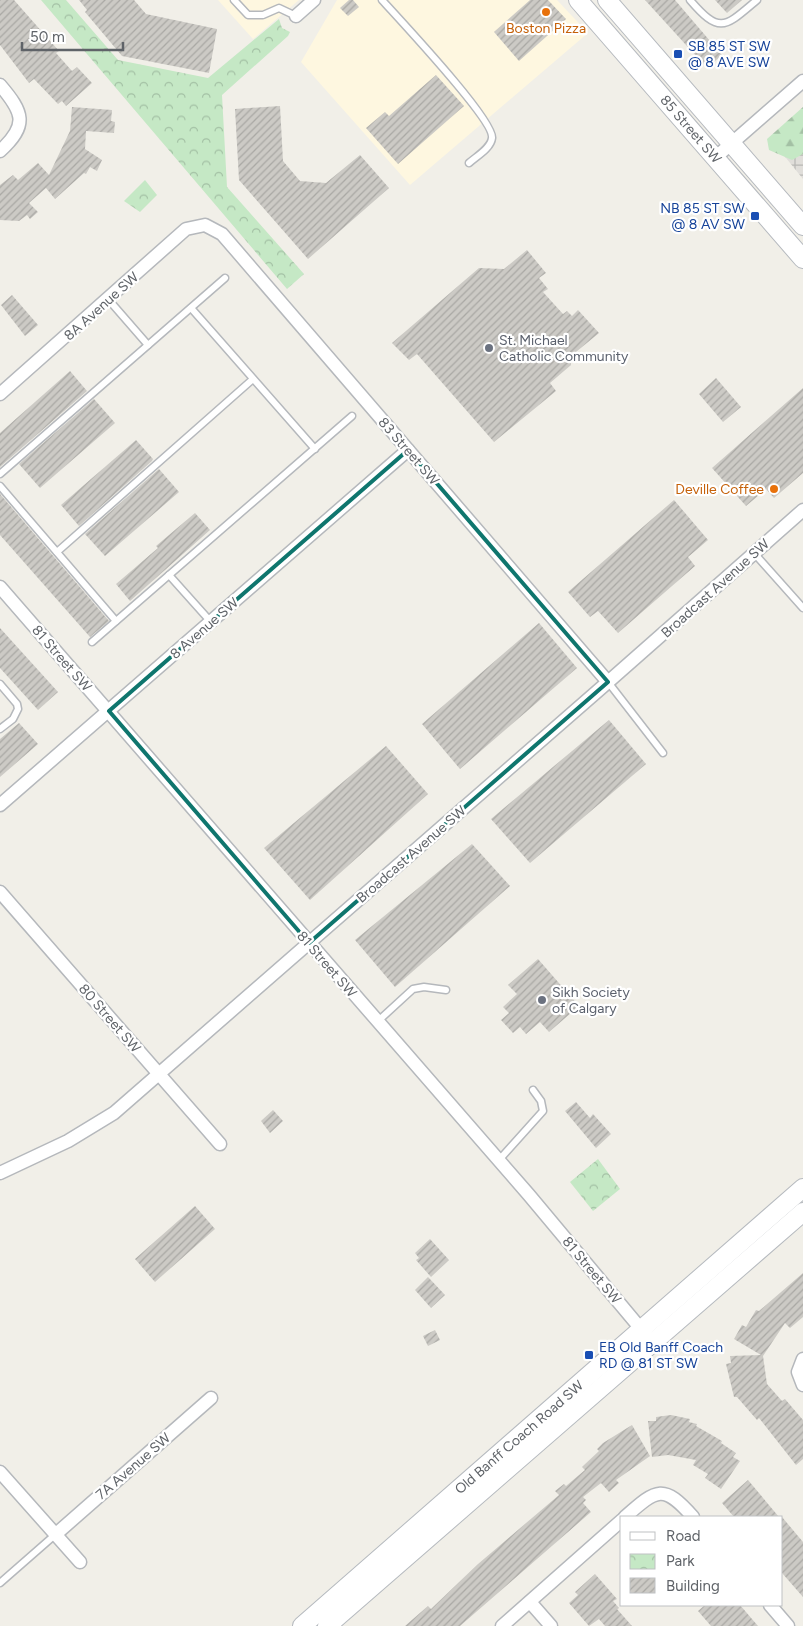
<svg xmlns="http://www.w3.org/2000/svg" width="803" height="1626" viewBox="0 0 803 1626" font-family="Figtree,sans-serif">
<defs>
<pattern id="industrial-grid" width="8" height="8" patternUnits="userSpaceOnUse" patternTransform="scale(1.25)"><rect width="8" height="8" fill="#e0deda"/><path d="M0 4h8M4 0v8" fill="none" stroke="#b9b8b5"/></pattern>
<pattern id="forest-firs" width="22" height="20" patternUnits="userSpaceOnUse" patternTransform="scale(1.25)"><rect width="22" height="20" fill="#c5e8c5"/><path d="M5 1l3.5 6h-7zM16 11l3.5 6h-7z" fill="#a3c0a4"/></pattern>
<pattern id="park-crowns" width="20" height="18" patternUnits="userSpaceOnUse" patternTransform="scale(1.25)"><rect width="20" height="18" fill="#c5e8c5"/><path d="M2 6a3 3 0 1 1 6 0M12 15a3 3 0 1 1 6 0" fill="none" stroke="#a3c0a4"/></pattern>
<pattern id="building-hatch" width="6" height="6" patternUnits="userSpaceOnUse" patternTransform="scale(1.25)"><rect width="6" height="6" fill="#cccac5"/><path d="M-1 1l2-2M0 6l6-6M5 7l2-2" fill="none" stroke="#a9a8a4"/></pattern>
</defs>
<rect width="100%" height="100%" fill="#f1efe8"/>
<g fill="#fef7e0">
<path d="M218,0H299L253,39Z"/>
<path d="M337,0H557L588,33L410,185L301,62Z"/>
</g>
<path fill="url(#industrial-grid)" d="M803,107V179L782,153Z"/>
<path fill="url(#forest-firs)" d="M803,107V154L792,160L769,150L767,139Z"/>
<g fill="url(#park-crowns)">
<path d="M41,0H66L118,60L208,78L279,19L282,28L290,32L288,36L222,95L227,187L304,274L287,289Z"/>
<path d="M145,180L157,195L140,212L124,201Z"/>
<path d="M598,1159L620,1189L593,1211L570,1182Z"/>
</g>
<g fill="url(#building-hatch)">
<path d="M0,0H14L59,51L56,53L72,71L77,67L92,83L66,106L62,101L58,104L34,79L29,83L0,45Z"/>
<path d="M79,0H134L146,14L217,29L209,73L122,56L85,12L87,10Z"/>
<path d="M349,0H353L359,7L348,16L340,8Z"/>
<path d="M530,0H548L566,19L519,61L494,32Z"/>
<path d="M645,0H675L722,55L707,68Z"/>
<path d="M715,0H742L727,13Z"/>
<path d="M436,75L464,106L398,164L366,128L385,112L389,116Z"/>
<path d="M280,106L283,161L300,181L326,183L360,155L389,188L308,259L239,180L235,109Z"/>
<path d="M72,107L112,110L111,121L115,122L114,133L86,131L85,149L102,160L97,171L90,167L86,174L84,173L55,199L46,188L29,203L38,212L30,219L27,215L19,221L0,220V185L13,175L18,180L38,163L49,175L70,131Z"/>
<path d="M527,250L546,273L539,278L548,289L543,292L563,314L567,311L572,316L578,310L599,333L571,356V365L550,383L556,391L494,442L417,354L409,360L392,343L479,268L504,269Z"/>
<path d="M12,295L38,325L25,336L1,305Z"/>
<path d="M70,371L87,391L0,467V433Z"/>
<path d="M716,378L741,407L723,422L699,394Z"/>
<path d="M803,388V473L774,498L766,489L746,506L712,468Z"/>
<path d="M94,399L115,423L40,488L19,464Z"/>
<path d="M136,440L153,459L152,461L79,526L61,505Z"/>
<path d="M159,469L179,492L105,556L85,534Z"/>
<path d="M0,494L109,621L90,637L0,535Z"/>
<path d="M674,500L708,540L688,557L695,566L618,633L598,611L590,617L568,592Z"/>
<path d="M195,513L210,530L130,601L116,584L158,548L156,546Z"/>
<path d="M539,623L577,668L460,769L422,724Z"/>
<path d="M0,628L58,692L38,710L0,668Z"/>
<path d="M609,720L646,764L530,863L491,819Z"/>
<path d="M19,723L38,744L0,777V739Z"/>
<path d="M386,746L428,794L310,900L264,848Z"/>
<path d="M472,844L510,886L395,987L355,940Z"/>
<path d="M538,959L579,1006L549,1032L540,1022L526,1034L520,1027L513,1033L501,1020L509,1013L503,1007L517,994L508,985Z"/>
<path d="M576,1102L590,1118L593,1114L611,1134L596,1148L565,1111Z"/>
<path d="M273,1110L283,1121L270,1133L261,1121Z"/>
<path d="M195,1206L215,1229L155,1282L135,1259Z"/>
<path d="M430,1239L449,1260L431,1277L416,1260L419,1258L415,1253Z"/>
<path d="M803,1273V1317L790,1328L785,1323L763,1356L767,1384L782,1401L785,1399L803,1420V1459L796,1465L759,1418L757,1420L737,1397H734L726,1364L731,1363L730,1356L761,1355L734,1339L742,1325L746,1327L756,1310L759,1311Z"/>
<path d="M428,1277L445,1295L431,1308L415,1290Z"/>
<path d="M435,1330L440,1340L428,1346L423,1336Z"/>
<path d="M671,1415L690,1419L689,1422L697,1424L696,1426L722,1441L721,1443L736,1453L733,1457L740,1461L721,1489L705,1478L708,1474L693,1465L696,1460L668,1455L652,1457L648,1421H656V1417Z"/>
<path d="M632,1425L650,1456L616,1480L619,1483L609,1492L601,1483L583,1497L586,1500L583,1503L591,1512L460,1626H405L428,1606L431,1609L478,1564L559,1495L555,1491L564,1484L566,1486L585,1470L582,1467L599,1451L597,1449L603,1443Z"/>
<path d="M748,1480L779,1517H734L722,1503Z"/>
<path d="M782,1517L803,1542V1597L782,1573Z"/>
<path d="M595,1574L617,1599L613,1601L619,1608L617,1609L632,1626H605L599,1619L589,1626L569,1603L578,1595L575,1592Z"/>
<path d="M705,1605H740L758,1626H711L698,1611Z"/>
</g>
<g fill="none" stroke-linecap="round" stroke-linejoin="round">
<g stroke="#b5b8bc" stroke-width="9">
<g id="service">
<path d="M234,0L248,15H263L279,8L296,16"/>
<path d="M382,0C399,19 495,121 492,138C491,148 477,156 469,163"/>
<path d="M690,0C720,35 725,27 757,0"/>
<path d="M108,299L148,345"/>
<path d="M191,308L315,449"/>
<path d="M0,474L225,278"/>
<path d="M0,486L116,621"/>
<path d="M57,552L253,379"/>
<path d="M754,553L803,608"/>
<path d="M169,575L211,622"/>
<path d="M92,642L352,416"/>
<path d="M608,682L663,753"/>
<path d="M0,684L17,704L18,709L13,719L0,729"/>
<path d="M377,1022L413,989L424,987L446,990"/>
<path d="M499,1160L543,1111L541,1101L533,1090"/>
<path d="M0,1583L56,1534"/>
</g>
</g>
<g stroke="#b5b8bc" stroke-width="15">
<g id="minor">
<path d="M296,16L314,0"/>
<path d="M0,85C23,112 29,125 0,151"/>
<path d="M716,157L803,81"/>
<path d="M0,394L186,229L205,225L222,234L608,682"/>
<path d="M0,587L529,1195L646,1335"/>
<path d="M0,805L408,450"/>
<path d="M0,892L220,1144"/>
<path d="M0,1173L68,1141L114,1113L608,682L803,510"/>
<path d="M803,1359L798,1372L803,1385"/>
<path d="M0,1472L80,1562"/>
<path d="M625,1517C657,1489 663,1483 693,1517"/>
<path d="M56,1534L211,1398"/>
<path d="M530,1602L551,1626"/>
<path d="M770,1605L788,1626"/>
<path d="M502,1626L622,1520"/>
</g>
</g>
<g stroke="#b6babf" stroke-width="20">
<g id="secondary">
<path d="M578,0L803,259"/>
<path d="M607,0L803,226"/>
<path d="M302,1626L803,1188"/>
<path d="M327,1626L803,1212"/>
</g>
</g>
<use href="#service" stroke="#fff" stroke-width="6"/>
<use href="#minor" stroke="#fff" stroke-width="12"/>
<use href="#secondary" stroke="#fff" stroke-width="18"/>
</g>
<path fill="none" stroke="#0f766e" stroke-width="4" stroke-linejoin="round" d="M408,450L608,682L309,943L109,711Z"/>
<g fill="#e8710a" stroke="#fff" stroke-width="2">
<circle cx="546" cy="12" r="5"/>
<circle cx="774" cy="489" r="5"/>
</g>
<g fill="#1a4fb4" stroke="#fff" stroke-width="2">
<rect x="673" y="49" width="10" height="10" rx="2.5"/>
<rect x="750" y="211" width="10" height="10" rx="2.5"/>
<rect x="584" y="1350" width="10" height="10" rx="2.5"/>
</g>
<g fill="#6b7280" stroke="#fff" stroke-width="2">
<circle cx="489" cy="348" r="5"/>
<circle cx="542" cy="1000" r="5"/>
</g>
<g text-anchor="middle" stroke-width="4.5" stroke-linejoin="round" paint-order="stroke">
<g font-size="14" fill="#c56008" stroke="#fff">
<text x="546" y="33">Boston Pizza</text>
<text x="764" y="494" text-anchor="end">Deville Coffee</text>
</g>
<g font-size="14" fill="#164399" stroke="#fff" text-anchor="start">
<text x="688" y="51">SB 85 ST SW<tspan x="688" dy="16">@ 8 AVE SW</tspan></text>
<text x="745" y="213" text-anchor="end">NB 85 ST SW<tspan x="745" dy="16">@ 8 AV SW</tspan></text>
<text x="599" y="1352">EB Old Banff Coach<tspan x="599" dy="16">RD @ 81 ST SW</tspan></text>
</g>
<g font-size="14" fill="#5f6368" stroke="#fff">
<text transform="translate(691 129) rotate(49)" y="5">85 Street SW</text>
<text transform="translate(101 306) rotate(-42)" y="5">8A Avenue SW</text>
<text transform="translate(409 451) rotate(49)" y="5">83 Street SW</text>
<text transform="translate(715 588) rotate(-42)" y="5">Broadcast Avenue SW</text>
<text transform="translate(204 628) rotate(-41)" y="5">8 Avenue SW</text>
<text transform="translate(62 658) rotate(49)" y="5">81 Street SW</text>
<text transform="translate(411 854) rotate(-41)" y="5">Broadcast Avenue SW</text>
<text transform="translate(327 964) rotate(49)" y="5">81 Street SW</text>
<text transform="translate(110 1018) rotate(49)" y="5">80 Street SW</text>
<text transform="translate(592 1270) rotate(50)" y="5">81 Street SW</text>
<text transform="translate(519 1437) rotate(-41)" y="5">Old Banff Coach Road SW</text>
<text transform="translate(133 1466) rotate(-41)" y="5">7A Avenue SW</text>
</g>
<g font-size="14" fill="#5b616d" stroke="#fff" text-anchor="start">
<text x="499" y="345">St. Michael<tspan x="499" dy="16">Catholic Community</tspan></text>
<text x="552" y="997">Sikh Society<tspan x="552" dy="16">of Calgary</tspan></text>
</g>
</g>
<rect x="620" y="1516" width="162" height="90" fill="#ffffff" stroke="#bfc1c3"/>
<rect x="630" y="1532" width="25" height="8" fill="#ffffff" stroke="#bfc1c3"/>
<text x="666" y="1541" font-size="15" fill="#5f6368">Road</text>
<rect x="630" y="1554" width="25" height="15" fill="url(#park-crowns)" stroke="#bfc1c3"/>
<text x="666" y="1566" font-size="15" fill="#5f6368">Park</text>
<rect x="630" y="1578" width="25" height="15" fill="url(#building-hatch)" stroke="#bfc1c3"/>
<text x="666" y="1591" font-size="15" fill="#5f6368">Building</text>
<path d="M22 42v8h101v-8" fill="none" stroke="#5f6368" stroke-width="2.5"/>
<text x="30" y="42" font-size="15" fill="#5f6368" stroke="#ffffff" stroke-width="4" paint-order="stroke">50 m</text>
</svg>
